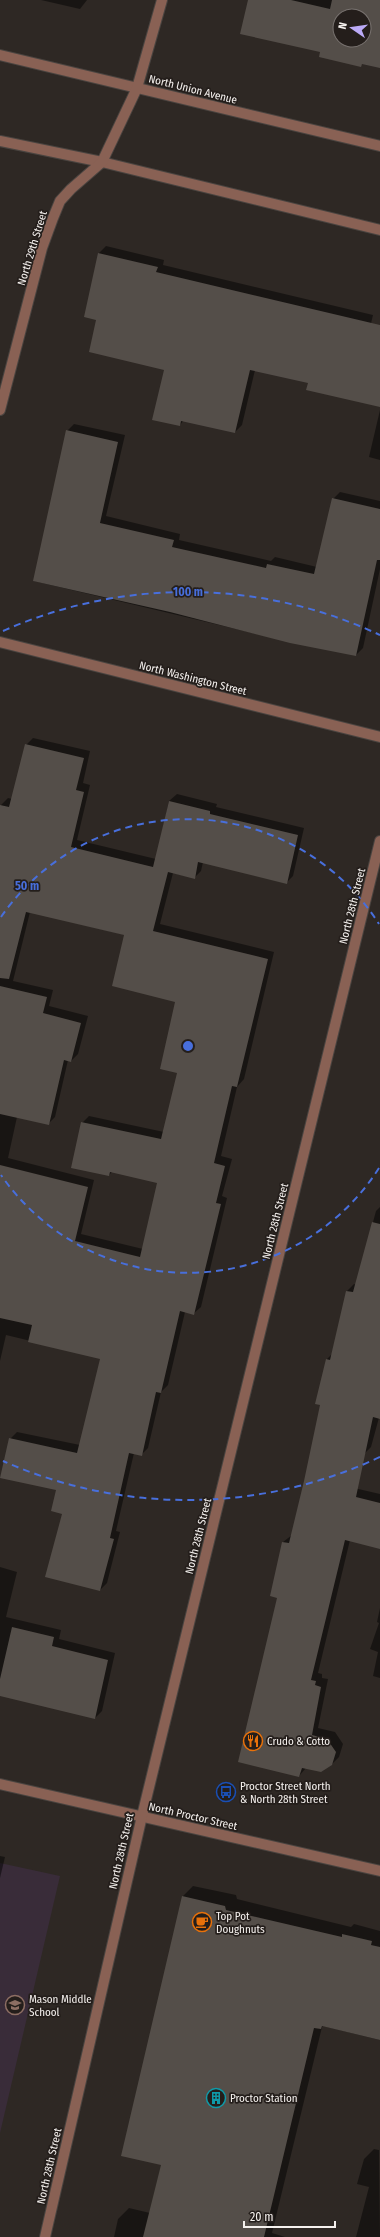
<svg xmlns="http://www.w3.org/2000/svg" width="380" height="2237" viewBox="0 0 380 2237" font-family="'Fira Sans Condensed',sans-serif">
<rect width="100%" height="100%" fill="#2e2824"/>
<path fill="#392c39" d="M0,1863L60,1876L0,2133Z"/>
<g fill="#0007" fill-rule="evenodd">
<path d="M41,0H87L80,9Z"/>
<path d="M249,0H380V67L363,63L361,65L321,51ZM340,16H364V40H340Z"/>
<path d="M106,246L164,260L163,265L373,315L355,391L255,370L242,425L235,432L184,420L180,425L165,369L97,319L99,253Z"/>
<path d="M380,410V460L369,457Z"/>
<path d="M74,424L125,435L106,516L180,534L179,540L271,561L275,557L317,567L333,499L340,492L380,501V569L363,648L356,655L291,642L34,581L67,431Z"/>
<path d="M33,738L90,751L83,783L90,785L77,840L156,859L169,801L177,794L217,804L216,807L304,828L293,876L286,883L203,862L201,871L194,878L173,873L160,924L274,952L244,1079L237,1087L221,1156L232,1159L222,1196L227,1198L201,1307L193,1314L185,1312L168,1385L161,1392L148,1448L141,1455L134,1453L116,1531L120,1532L107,1583L100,1590L64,1513L58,1489L10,1439L17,1432L80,1445L101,1358L6,1335L0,1361V811L1,805L8,798L12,799L26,745ZM30,912L126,935L176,1001L178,1072L164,1132L89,1116L82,1123L109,1175L113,1171L159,1182L143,1249L81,1234L94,1180L8,1158L17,1117L48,1124L55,1117L68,1060L71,1061L78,1054L88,1016L49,1006L53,990L13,981Z"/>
<path d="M380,1207V1414L371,1447L364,1454L321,1404L327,1359L332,1354L347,1291L354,1284L356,1285L376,1211Z"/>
<path d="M311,1478L380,1494V1547L350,1540L318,1673L322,1674V1678L328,1679L318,1728L335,1732L343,1744L339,1757L332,1764L306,1768L299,1776L278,1597L271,1595L283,1542L292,1535Z"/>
<path d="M0,1567L17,1572L6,1617L61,1630L59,1639L115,1653L102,1711L95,1718L0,1695Z"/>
<path d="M380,1608V1678L373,1676L378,1652L370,1649L379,1623L377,1622Z"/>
<path d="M0,1856L5,1857L0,1878Z"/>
<path d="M193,1886L236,1895L237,1899L351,1927L354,1924L380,1931V2040L323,2026L322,2027L272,2233L285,2237H114L118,2219L129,2208L150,2213L162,2165L183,1896Z"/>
<path d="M379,2148L380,2237H356L369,2187L357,2184L364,2159L374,2149L379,2150Z"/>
</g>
<g fill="#544e49" fill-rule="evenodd">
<path d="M248,0H291L330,9L332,0H380V68L362,64L361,67L319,57L320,52L240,34ZM340,16H364V40H340Z"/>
<path d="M98,253L158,267L156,272L380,325V407L306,390L308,383L250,370L235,433L181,421L180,426L152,420L164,370L89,352L96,320L84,317Z"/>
<path d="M66,430L118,442L100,523L174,540L172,547L266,568L267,564L314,574L332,498L380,509V560H377L356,656L290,643L170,612L33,581Z"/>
<path d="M25,744L84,758L76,790L84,792L71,847L153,867L169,801L210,811V814L298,835L287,884L198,862L195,879L168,872L153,931L268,959L237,1087L232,1086L214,1163L225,1166L216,1203L221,1204L194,1315L180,1311L161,1393L156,1392L142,1456L129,1453L110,1538L114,1539L100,1591L45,1577L62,1514L51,1511L56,1490L0,1478L9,1438L77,1453L100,1359L28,1342L32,1325L0,1318V1165L88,1187L75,1241L140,1257L157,1183L110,1172L109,1176L71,1168L81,1122L161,1139L177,1073L160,1069L175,1002L112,986L124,935L26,912L9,979L0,978V805L9,807Z"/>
<path d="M0,986L47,997L43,1013L81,1023L71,1062L64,1060L49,1125L0,1114Z"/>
<path d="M372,1222L380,1224V1419L373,1417L356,1497L380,1503V1549L345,1540L311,1680L316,1681L315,1685L321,1687L312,1735L327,1739L336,1752L332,1765L321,1772L302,1768L299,1777L238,1762L277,1598L270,1596L282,1542L289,1543L304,1481L320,1405L315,1404L326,1359L330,1360L346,1291L353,1292Z"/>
<path d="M12,1627L54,1637L52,1646L108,1660L95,1719L0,1696V1679Z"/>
<path d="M182,1896L225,1906L226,1910L342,1937V1934L372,1941L371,1945L380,1947V2040L322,2026L321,2029L314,2028L264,2237H143L161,2165L121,2156Z"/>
</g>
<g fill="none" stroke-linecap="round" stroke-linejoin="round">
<g stroke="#4a4440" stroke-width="12">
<g id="minor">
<path d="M0,55L380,146"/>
<path d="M0,141L102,162L380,230"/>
<path d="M0,410L42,248L53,218L60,201L71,189L102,162L137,88L162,0"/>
<path d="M0,642L380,737"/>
<path d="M0,1784L380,1871"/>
<path d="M45,2237L142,1816L380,841"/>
</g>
</g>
<use href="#minor" stroke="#896154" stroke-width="10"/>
</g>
<g fill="none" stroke="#486fdc" stroke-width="2" stroke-dasharray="7 5">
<path d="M379 1168A227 227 0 0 1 1 1175M1 917A227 227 0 0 1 379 924"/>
<path d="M380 1457A454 454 0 0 1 3 1461M3 631A454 454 0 0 1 380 635"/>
</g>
<defs>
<g id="restaurant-ring" transform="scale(1)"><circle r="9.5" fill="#241e1b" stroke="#e8710a" stroke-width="1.5"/><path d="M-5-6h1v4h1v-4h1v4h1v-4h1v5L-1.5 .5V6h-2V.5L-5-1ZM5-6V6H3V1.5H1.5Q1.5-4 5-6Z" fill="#e8710a"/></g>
<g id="bus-ring" transform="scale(1)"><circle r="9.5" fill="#241e1b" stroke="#1a4fb4" stroke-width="1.5"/><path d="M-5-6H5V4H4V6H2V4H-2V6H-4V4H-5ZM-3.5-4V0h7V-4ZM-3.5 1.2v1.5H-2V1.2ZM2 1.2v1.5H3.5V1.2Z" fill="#1a4fb4"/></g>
<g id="cafe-ring" transform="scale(1)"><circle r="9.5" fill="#241e1b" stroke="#e8710a" stroke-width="1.5"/><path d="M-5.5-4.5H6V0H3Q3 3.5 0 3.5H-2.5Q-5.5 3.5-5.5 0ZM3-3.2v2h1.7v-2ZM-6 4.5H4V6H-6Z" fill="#e8710a"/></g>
<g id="school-ring" transform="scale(1)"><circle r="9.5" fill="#241e1b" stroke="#8d6e63" stroke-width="1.5"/><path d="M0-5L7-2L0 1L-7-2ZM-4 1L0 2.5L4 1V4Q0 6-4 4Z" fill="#8d6e63"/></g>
<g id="building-ring" transform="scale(1)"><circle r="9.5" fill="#241e1b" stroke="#0f9aa8" stroke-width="1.5"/><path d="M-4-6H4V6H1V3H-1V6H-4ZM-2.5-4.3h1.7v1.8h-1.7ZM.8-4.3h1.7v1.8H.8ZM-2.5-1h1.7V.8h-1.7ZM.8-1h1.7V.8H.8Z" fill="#0f9aa8"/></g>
</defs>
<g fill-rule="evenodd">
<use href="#restaurant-ring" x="253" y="1741"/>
<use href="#bus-ring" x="226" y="1792"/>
<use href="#cafe-ring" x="202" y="1922"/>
<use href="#school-ring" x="15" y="2005"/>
<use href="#building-ring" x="216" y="2098"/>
</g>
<g text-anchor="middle" stroke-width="3.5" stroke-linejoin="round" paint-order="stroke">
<g font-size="11" fill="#f5f1ee" stroke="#241e1b">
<text transform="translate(193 89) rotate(14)" y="4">North Union Avenue</text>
<text transform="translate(32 248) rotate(-73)" y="4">North 29th Street</text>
<text transform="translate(193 678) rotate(14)" y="4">North Washington Street</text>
<text transform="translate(352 906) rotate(-76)" y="4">North 28th Street</text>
<text transform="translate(275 1221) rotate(-76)" y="4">North 28th Street</text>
<text transform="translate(198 1536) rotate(-76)" y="4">North 28th Street</text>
<text transform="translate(193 1816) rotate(13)" y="4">North Proctor Street</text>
<text transform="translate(121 1851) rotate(-77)" y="4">North 28th Street</text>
<text transform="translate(49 2166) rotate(-77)" y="4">North 28th Street</text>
</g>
<g font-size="11" fill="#f5f1ee" stroke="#241e1b" text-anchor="start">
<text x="267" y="1745">Crudo &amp; Cotto</text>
<text x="240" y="1790">Proctor Street North<tspan x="240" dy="13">&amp; North 28th Street</tspan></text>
<text x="216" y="1920">Top Pot<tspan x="216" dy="13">Doughnuts</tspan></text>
<text x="29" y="2003">Mason Middle<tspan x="29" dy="13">School</tspan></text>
<text x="230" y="2102">Proctor Station</text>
</g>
</g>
<circle cx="188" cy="1046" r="6" fill="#486fdc" stroke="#241e1b" stroke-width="2"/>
<g font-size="12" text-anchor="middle" font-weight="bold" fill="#486fdc" stroke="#241e1b" stroke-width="3.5" stroke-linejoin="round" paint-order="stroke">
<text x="188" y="596">100 m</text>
<text x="27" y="890">50 m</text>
</g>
<g transform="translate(352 28) rotate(283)"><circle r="19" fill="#241e1b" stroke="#78726f"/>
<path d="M0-3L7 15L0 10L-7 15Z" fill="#bbaaf6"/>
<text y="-6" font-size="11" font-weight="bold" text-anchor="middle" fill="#f5f1ee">N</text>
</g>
<path d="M244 2221v6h91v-6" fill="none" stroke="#f5f1ee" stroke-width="2"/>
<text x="250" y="2221" font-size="12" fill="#f5f1ee" stroke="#241e1b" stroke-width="3" paint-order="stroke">20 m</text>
</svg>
